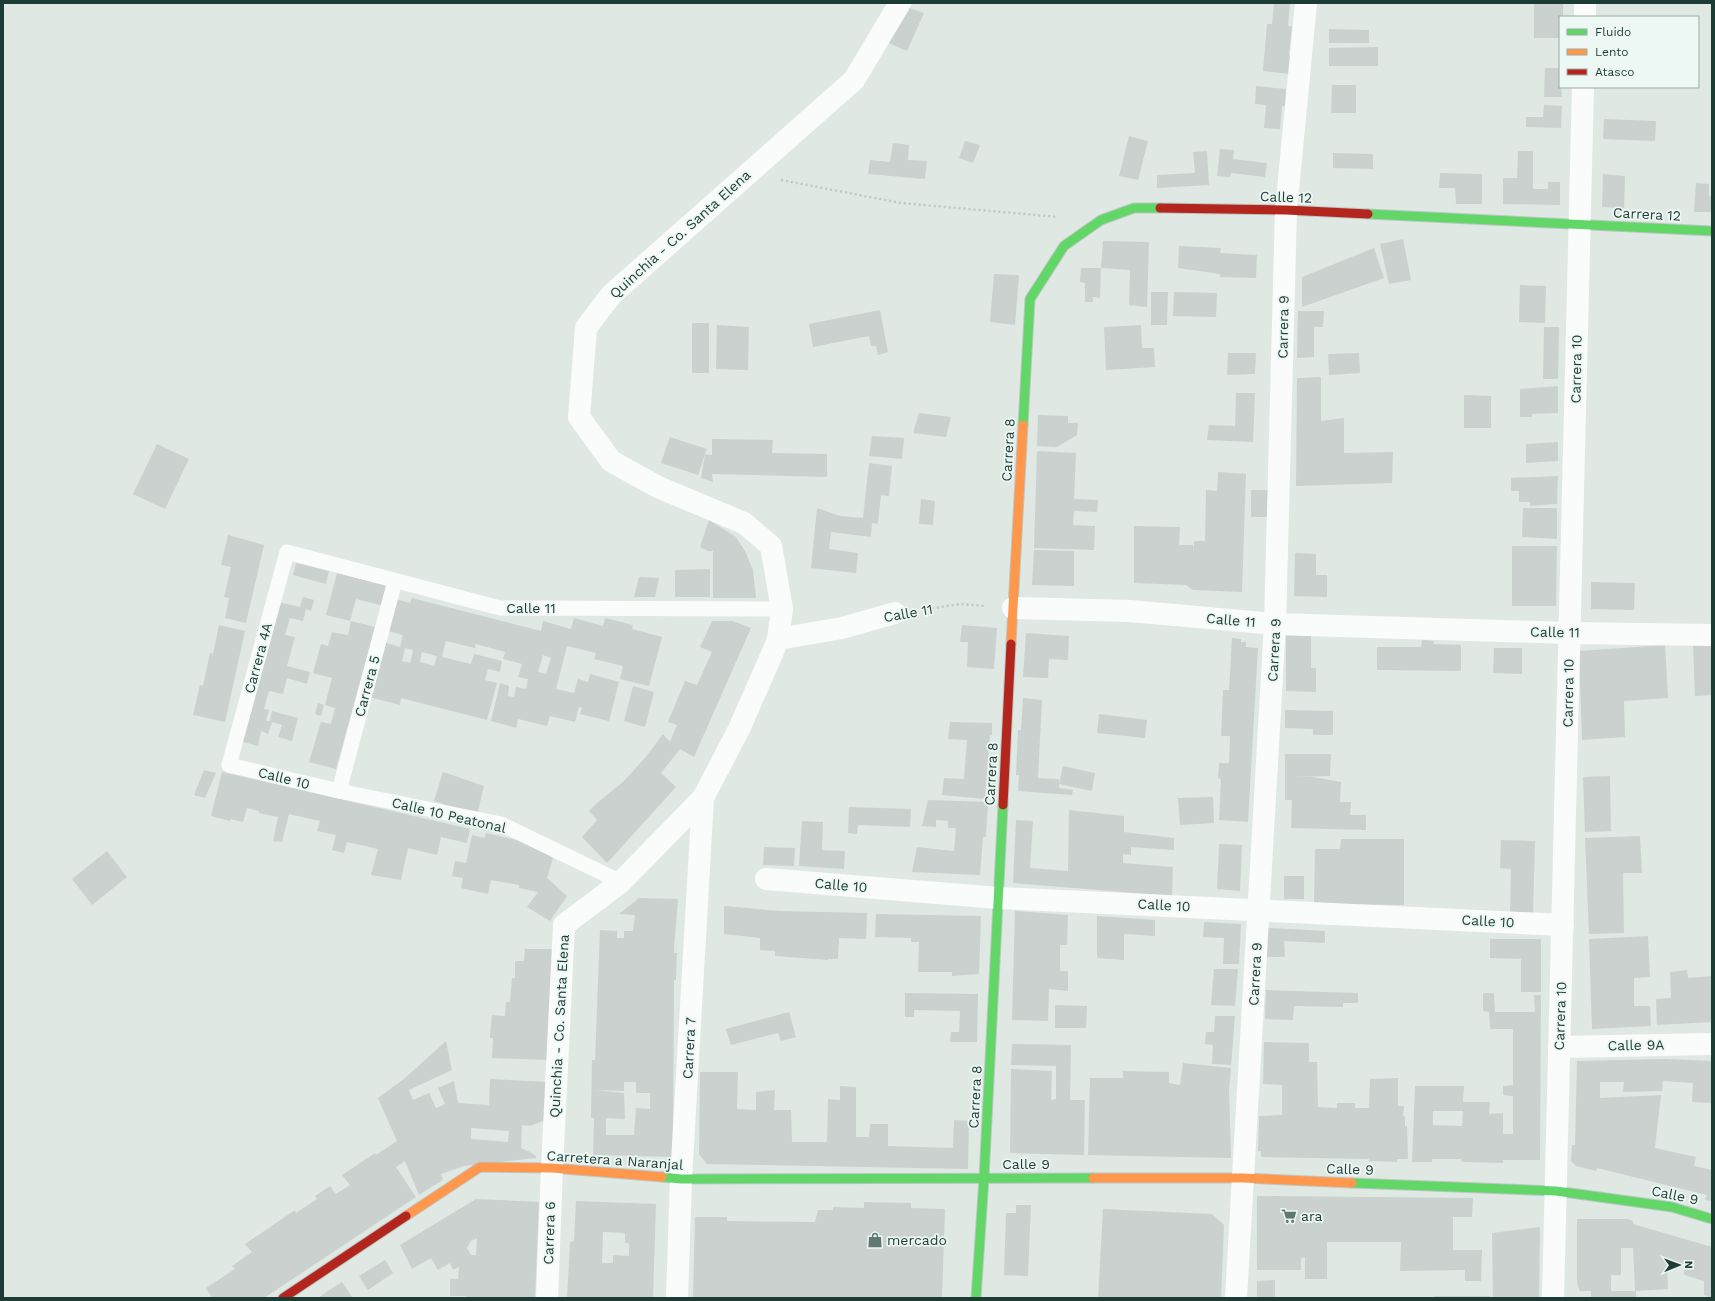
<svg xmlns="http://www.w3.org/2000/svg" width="1715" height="1301" viewBox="0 0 1715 1301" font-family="'Work Sans',sans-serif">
<rect width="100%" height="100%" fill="#e0e8e4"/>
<g fill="#cad1ce" fill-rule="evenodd">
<path d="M1274,3L1290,4L1288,26H1292L1289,55H1292L1290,74L1263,71L1267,24H1272Z"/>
<path d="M1534,3H1563V17H1560V38H1534Z"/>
<path d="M907,7L924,13L907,51L886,42L890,32L895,33Z"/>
<path d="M1329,29L1369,30V43H1329Z"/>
<path d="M1378,47V66H1329V48Z"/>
<path d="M1545,68H1560L1562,97H1544Z"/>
<path d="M1332,85H1356V113H1331Z"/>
<path d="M1256,86L1286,89L1285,106H1282L1280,129L1264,128L1266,105L1255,104Z"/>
<path d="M1544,105L1562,106L1561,128L1526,127V117H1543Z"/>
<path d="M1604,119L1656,121L1655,141L1603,139Z"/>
<path d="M1129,136L1148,141L1138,180L1119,176Z"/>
<path d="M965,141L980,145L973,163L959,158Z"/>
<path d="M893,143L909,145L908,160L927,161L925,179L868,174L870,160L890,162Z"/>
<path d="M1220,149L1234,150L1233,159L1267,163L1265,177L1231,173L1230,177L1217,176Z"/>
<path d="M1207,151L1209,185L1157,188V175L1195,173L1193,152Z"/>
<path d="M1518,151H1533V189H1548V182H1560V205L1503,204V178H1517Z"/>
<path d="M1333,153L1373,154V169L1333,168Z"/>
<path d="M1440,173L1482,174V204H1456L1455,188H1439Z"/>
<path d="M1603,174L1625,176L1624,208L1602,207Z"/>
<path d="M1696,183L1709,184V196H1712V212H1694Z"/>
<path d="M1403,239L1411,280L1389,284L1380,244Z"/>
<path d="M1103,241L1149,242L1147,307L1129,305L1130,270L1101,268Z"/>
<path d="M1179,246L1221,248L1220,253L1257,255L1256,278L1220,277V274L1178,268Z"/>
<path d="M1374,248L1384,278L1302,307V277Z"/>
<path d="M1081,268H1101L1100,298L1093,297V302H1085V283L1080,282Z"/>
<path d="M994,274L1019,275L1015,325L990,322Z"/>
<path d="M1520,285L1546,286L1545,323L1519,322Z"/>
<path d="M1151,292H1168L1167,325H1151Z"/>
<path d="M1174,292L1217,293L1216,317L1173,316Z"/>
<path d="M880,310L888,352L878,355L876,346H871L869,336L813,347L809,324Z"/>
<path d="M1298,311H1324L1323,327H1314V357L1297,358Z"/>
<rect x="692" y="323" width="17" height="50"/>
<path d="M717,325L749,327L748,370L716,369Z"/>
<path d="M1141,325L1142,348H1154L1155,367L1106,370L1104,327Z"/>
<path d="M1544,327H1559L1558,379H1543Z"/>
<path d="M1228,353H1256L1255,374L1227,375Z"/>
<path d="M1359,353L1360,373L1329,375L1328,354Z"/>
<path d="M1321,377V421L1344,418V453L1393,452L1392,483L1296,486L1297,378Z"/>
<path d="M1558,386V413L1532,414V417H1520V389Z"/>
<path d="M1236,393H1255L1253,442L1207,440L1209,425L1235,426Z"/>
<path d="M1464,395L1491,396V428H1464Z"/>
<path d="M919,413L951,417L946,437L913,433Z"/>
<path d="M1038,415L1068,416V423H1078L1077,435L1057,447L1037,446Z"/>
<path d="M872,436L904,438L902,459L869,456Z"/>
<path d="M670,437L707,449L705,454L712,455V439L773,440L772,453L827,454V477L712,474L713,482L701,478L705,454L698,475L661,463Z"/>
<path d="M1558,442V461L1526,463V444Z"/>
<path d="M157,444L189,459L165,509L133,494Z"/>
<path d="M1037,451L1076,453L1074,499L1098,500L1097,512L1074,511L1073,525L1095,526L1094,550L1034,548Z"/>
<path d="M869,463L892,466L889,496L881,495L878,524L872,523L871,537L831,532L829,549L858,553L856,573L811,568L817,508L840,516L863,518Z"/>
<path d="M1218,472L1246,474L1242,592L1193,590L1186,585L1134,583V526L1180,527L1179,545H1193L1194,550V541H1205L1206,490L1217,491Z"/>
<path d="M1558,476L1557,504L1530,506V502H1519V491H1511V478Z"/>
<rect x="1251" y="490" width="24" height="27"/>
<path d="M921,499L935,501L933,525L919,524Z"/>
<path d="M1523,508H1557V539L1522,537Z"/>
<path d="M709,520L736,537L745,551L753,570L756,598H713V551H708L700,547Z"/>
<path d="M228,535L264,545L246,623L225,618L229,598L224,597L231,567L221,565Z"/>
<path d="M1512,546H1557L1556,606H1512Z"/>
<path d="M1034,550L1074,551V586L1032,585Z"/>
<path d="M1295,553L1316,554V575H1327V597L1294,596Z"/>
<path d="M296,563L329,571L326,584L293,575Z"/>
<path d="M710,569V597H675V570Z"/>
<path d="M337,573L369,581L390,582L384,606L356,599L350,621L326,615Z"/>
<path d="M639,577L659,578L655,597H634Z"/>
<path d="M1591,582L1635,583L1634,610L1591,609Z"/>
<path d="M303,597L314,600L311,611L306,609L303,621L290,618L285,635L295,637L287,666L310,672L307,684L287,678L283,694L269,691L264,709L269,710L266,721H270L272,711L298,718L292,741L278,737L282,725L272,722L268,734L261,731L258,746L240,741L278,602L300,607Z"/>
<path d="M412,598L541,631L543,621L571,629L574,618L603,626L605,618L633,625L632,629L662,637L649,686L620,679L623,666L594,659L596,653L567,646L556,689L574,693L578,679L588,682L590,674L619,682L609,721L580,714L582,708L579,707L575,722L550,716L547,726L518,719L516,728L491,721L500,683L509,686L508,696L514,697L516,687L526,689L528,679L518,677L522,664L503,659L505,652L476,644L475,648L446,641L442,657L471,664L474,654L502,661L500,672L488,669L485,680L497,683L487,720L401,698L400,705L369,697L383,642L400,647L403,635L388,631L396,599L410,603ZM405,648L413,650L410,663L402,661ZM422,652L437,656L434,666L420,662ZM543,655L551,658L546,674L538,672Z"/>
<path d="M351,621L375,627L336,769L309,762L321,722L331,724L335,708L325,705L332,678L313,673L321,644L328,646L332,632L348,635Z"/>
<path d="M712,621H733L751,628L694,757L680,749L661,773L676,787L607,863L582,837L597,820L589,811L597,803L623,782L645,758L663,734L670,742L677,725L668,722L685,681L697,685L712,652L700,647Z"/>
<path d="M219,625L245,631L225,722L193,715L200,685L203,686L210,653L213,654Z"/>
<path d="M962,625L997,628L994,669L967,667L968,642H960Z"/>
<path d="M1026,633L1069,636L1068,660L1049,659L1048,678L1023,677Z"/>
<path d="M1286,635L1311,636V668H1316V692L1286,691Z"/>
<path d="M1232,638L1241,639V642H1246V647L1258,648L1248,822L1219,820L1221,779L1218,778L1219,763H1229L1230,736H1221L1223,690H1229Z"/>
<path d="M1422,640L1434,641L1433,644L1461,645V671L1377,670V647H1421Z"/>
<path d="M1693,644L1712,646V695L1695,696Z"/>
<path d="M1665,645L1668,698L1624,701L1625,737L1582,740L1579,651Z"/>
<path d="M1494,648H1522V674L1493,673Z"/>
<path d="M633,686L654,692L645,727L624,721Z"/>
<path d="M1023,698L1042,700L1038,778L1059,779V788L1073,790L1072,795L1018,791L1019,775H1016L1018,730H1021Z"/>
<path d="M318,703L324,705L321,716L315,714Z"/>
<path d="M1285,710L1333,711V735H1313V729L1285,728Z"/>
<path d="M1099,714L1147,720L1145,738L1097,733Z"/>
<path d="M950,722L992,723V735H990L985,799L942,795L944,778L964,779L967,740L948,739Z"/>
<path d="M1285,754H1331L1330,776L1294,777H1313L1341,782L1340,802H1351L1350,815H1366V830L1291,828L1292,800H1285Z"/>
<path d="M1063,766L1095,773L1092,791L1059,784Z"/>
<path d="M204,770L216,773L205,798L194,795Z"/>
<path d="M222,772L470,829L467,843L441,837L437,855L408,848L401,880L371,875L378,849L347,842L344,853L332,850L336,835L317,831L320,821L289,814L282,842L273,841L278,817L259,813V811L247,808L243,822L230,819V821L211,816Z"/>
<path d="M443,772L484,786L477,815L434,801Z"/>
<path d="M1610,776L1611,831L1585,832L1583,777Z"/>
<path d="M1213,797L1214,823L1180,825L1178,798Z"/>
<path d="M928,800L988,802L986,837H983L980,875L912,872L917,847L954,851L956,828H948V821L936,820V827L922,826Z"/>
<path d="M849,807L911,809L910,827L858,825L857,834L848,833Z"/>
<path d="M1069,810L1124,816V832L1174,838V850L1131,847V855L1123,854V863L1173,867L1172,896L1013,883L1016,820L1033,821L1030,868L1068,871Z"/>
<path d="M802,821L823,822L822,850L845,851L844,869L799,866Z"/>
<path d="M486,833L529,843L553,858L547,878L567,896L550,921L527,907L538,892L519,888V885L491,880L488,894L461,888L463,878L452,876L455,861L466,863L472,835L485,838Z"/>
<path d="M1640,836L1642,873H1623L1624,933L1589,934L1585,838Z"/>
<path d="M1341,839H1404V905L1314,904L1315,849H1340Z"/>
<path d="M1501,840L1535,841L1533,913H1510L1511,869L1500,868Z"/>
<path d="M1219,844L1242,845L1240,891L1217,889Z"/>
<path d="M764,847L795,848L794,866L763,865Z"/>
<path d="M107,851L127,877L92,905L72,879Z"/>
<rect x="1284" y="876" width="20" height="23"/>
<path d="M639,898L678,899L674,948V953H677L676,980H674L673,1157L593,1155L594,1118H591L592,1060H595L600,930L617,931V938H624V931H633L635,915L619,914ZM624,1082H636V1093H650V1109L636,1108L634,1135H606V1118L625,1119L624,1093L595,1090L624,1091Z"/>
<path d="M724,906L780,911L867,913L866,939L839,938L838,959H828V960L775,956V951L760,950V938L724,934Z"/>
<path d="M1015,911L1068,915L1067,945H1060V971H1068V991L1049,989L1048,1021L1012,1020Z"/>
<path d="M876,914L981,916L979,974L952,976V972H918L919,942H911V938L875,937Z"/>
<path d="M1097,916L1155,920V936L1124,934V960L1097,958Z"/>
<path d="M1204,922L1241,924L1239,964H1223L1224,938L1203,937Z"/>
<path d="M1268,928L1325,931V943L1284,941L1285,957H1267Z"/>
<path d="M1648,936L1650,977L1634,978V1006H1650L1651,1026L1592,1029L1589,939Z"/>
<path d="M1490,939H1541V992H1521V959L1490,958Z"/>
<path d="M525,949H555L549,1060L492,1058L493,1041V1038H490L492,1015L505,1016L506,1002H510L512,978H515V961H524Z"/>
<path d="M1214,969H1238L1235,1006L1211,1005Z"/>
<path d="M1687,970L1688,978L1712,976V1022L1657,1025L1656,999L1671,998L1670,972Z"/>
<path d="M1266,990L1358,993V1003H1343V1007L1294,1006L1293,1020L1265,1019Z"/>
<path d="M905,993L978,994L977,1042H950L951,1032H959L960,1011L914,1010V1017H905Z"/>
<path d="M1483,993H1494L1495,1012H1535L1534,995H1541L1540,1160H1503V1163L1462,1162L1461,1159H1432V1162H1412L1415,1086H1464L1463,1102H1490L1489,1114L1503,1113V1134H1513V1096L1503,1095V1086L1513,1085V1029H1490L1489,1012L1483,1011ZM1433,1111H1463L1462,1126L1433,1125Z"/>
<path d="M1055,1005L1087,1006L1086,1028H1055Z"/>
<path d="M789,1012L796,1037L781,1041L778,1033L731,1045L726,1029Z"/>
<path d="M1215,1016H1235L1231,1065L1212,1064L1213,1045L1205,1044L1206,1032H1214Z"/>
<path d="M446,1041L452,1070L409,1090L413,1100L429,1093L436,1108L445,1104L438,1088L454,1081L458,1103L489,1105L490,1079L548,1082L546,1120L530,1126L522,1125L521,1148L530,1152L536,1156V1158L464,1166L441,1174L443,1180L419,1195L405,1161L396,1167L416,1197L264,1298H212L206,1288L235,1269L232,1266L252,1252L245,1244L295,1210L296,1213L317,1199L315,1196L330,1186L336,1194L350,1185L342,1175L375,1153L376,1155L397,1141L378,1098L405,1078ZM471,1128L509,1131L508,1142L471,1139Z"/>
<path d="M1264,1042L1309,1043V1062H1317L1318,1107L1337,1108V1103H1355V1108H1369L1370,1079L1398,1078V1106H1404L1403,1116L1405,1117V1126H1407L1408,1159H1397V1162L1369,1161V1159L1261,1157V1151H1258L1259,1116L1282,1115V1085L1263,1084Z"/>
<path d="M1012,1044L1071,1045L1070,1100H1085L1084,1155L1010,1153L1011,1069L1052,1071L1051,1100L1056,1099V1066L1011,1065Z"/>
<path d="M1665,1059L1712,1061V1103L1692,1102L1693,1083L1663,1081L1662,1091L1623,1092L1624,1082H1600V1098L1661,1095L1655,1148L1696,1157L1694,1166L1712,1170V1201L1705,1200L1707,1195L1597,1168L1596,1171L1576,1166L1571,1161L1572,1145H1575L1577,1061Z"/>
<path d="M1183,1063L1231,1068L1229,1089L1231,1158L1088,1155L1090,1078H1123V1071L1169,1072V1083L1180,1085Z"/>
<path d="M700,1072H738L737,1109L756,1110V1092L775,1090L774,1110H791L792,1142H827L828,1099L840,1100V1086L856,1087V1137H869L870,1124H888V1146L953,1148L954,1120L969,1121L968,1169L707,1164L699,1154Z"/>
<path d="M1257,1196L1473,1198L1472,1217H1453V1250H1482L1481,1281H1465V1270L1400,1271L1401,1242H1327V1279H1305V1257L1301,1258V1270H1257Z"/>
<path d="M476,1199L539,1202L535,1298H466V1296H450V1279H458L459,1267L453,1270L450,1263L438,1270L431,1258L412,1269L400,1245ZM477,1238L476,1255H471L467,1248L471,1241Z"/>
<path d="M576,1201L656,1204L653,1298H567L570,1242L574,1241ZM603,1232L625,1233V1243H629V1256L613,1255V1263H602Z"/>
<path d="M864,1202L911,1203V1208L945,1209L942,1298H693L695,1217H727V1221L815,1222L818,1210H833V1207L864,1208Z"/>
<path d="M1016,1205H1031L1028,1276L1004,1275L1006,1213H1016Z"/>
<path d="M1103,1209L1212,1214L1224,1225L1221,1298H1098Z"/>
<path d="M1577,1219H1628L1633,1221V1224L1712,1247V1298L1704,1295V1281L1684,1275V1266L1667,1265L1668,1289L1635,1291L1633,1248H1621V1275H1611V1291H1636V1298H1591V1291H1580L1577,1284Z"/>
<path d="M1540,1227L1539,1298H1493L1492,1233Z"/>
<path d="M385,1260L393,1273L368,1290L359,1276Z"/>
<path d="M1275,1280V1298H1257V1281Z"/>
<path d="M342,1282L353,1298H318L328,1291Z"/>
<rect x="1434" y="1296" width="56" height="2"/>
</g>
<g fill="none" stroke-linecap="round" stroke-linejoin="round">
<g stroke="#bcc7c4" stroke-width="11">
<g id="fast">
<path d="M1368,214L1712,231"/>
<path d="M1023,425L1030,299L1064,246L1101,220L1134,208H1160"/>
<path d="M662,1177L681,1179L1093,1178"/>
<path d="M1352,1183L1556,1191L1672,1207L1712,1219"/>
<path d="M976,1298L984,1178L1003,805"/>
</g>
</g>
<g stroke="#bcc7c4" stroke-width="11">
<g id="slow">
<path d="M1011,644L1023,425"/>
<path d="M1093,1178H1243L1352,1183"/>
<path d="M406,1216L480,1167L552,1168L662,1177"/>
</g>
</g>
<g stroke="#bcc7c4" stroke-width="11">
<g id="jam">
<path d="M1160,208L1286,210L1368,214"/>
<path d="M1003,805L1011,644"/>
<path d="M283,1298L406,1216"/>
</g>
</g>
<g stroke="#bdc8c5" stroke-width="2.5" stroke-dasharray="2 3" stroke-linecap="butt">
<path d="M781,180L901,203L1058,217"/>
<path d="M922,610L960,604L986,606"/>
</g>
<g stroke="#fafcfb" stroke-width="15">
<path d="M339,791L395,581"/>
<path d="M621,882L501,824L339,791L229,765L287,552L500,608L782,609"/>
</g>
<g stroke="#fafcfb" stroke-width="22">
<path d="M1585,17V3"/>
<path d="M1013,608L1130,611L1275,624L1570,633L1712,635"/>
<path d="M778,639L842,628L895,613"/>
<path d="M766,879L999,898L1563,925"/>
<path d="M1559,1047L1712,1044"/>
<path d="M547,1298L552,1168L564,925L621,882L703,798L739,729L772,654L778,639L782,609L771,546L744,523L658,487L611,461L579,417L586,328L611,295L854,80L900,3"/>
<path d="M677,1298L681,1179L703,798"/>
<path d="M1236,1298L1275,624L1286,210L1306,3"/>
<path d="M1553,1298L1583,87"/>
</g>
<use href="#fast" stroke="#63d668" stroke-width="9"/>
<use href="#slow" stroke="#ff974d" stroke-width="9"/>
<use href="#jam" stroke="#b3261e" stroke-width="9"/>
</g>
<defs>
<g id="supermarket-bare" transform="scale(1.2)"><path d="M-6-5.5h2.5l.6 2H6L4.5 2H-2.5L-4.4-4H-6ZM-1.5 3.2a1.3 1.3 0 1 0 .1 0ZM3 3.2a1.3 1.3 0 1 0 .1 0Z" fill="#617872" stroke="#edf7f3" stroke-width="2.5" paint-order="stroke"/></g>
<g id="shop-bare" transform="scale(1.2)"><path d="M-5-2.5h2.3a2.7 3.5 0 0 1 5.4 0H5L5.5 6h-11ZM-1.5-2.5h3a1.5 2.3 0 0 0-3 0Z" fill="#617872" stroke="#edf7f3" stroke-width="2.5" paint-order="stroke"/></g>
</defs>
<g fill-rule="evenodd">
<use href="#supermarket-bare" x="1289" y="1216"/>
<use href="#shop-bare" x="875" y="1240"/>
</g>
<g text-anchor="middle" stroke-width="3.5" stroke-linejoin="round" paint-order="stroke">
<g font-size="14" fill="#1d3b35" stroke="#edf7f3">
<text transform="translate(1286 197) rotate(2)" y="5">Calle 12</text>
<text transform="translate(1647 214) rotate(3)" y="5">Carrera 12</text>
<text transform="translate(680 234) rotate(-42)" y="5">Quinchia - Co. Santa Elena</text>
<text transform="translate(1283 327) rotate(-89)" y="5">Carrera 9</text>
<text transform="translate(1576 369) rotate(-89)" y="5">Carrera 10</text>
<text transform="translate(1008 450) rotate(-87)" y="5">Carrera 8</text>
<text x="531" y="613">Calle 11</text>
<text transform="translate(908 613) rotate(-10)" y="5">Calle 11</text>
<text transform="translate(1231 620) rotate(5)" y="5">Calle 11</text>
<text transform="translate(1555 632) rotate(1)" y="5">Calle 11</text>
<text transform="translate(1274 650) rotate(-87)" y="5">Carrera 9</text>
<text transform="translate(258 658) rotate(-75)" y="5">Carrera 4A</text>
<text transform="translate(367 686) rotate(-75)" y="5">Carrera 5</text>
<text transform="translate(1568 693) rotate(-89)" y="5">Carrera 10</text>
<text transform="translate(991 774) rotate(-87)" y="5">Carrera 8</text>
<text transform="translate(284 778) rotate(14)" y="5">Calle 10</text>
<text transform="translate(449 815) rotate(13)" y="5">Calle 10 Peatonal</text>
<text transform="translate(841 885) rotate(5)" y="5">Calle 10</text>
<text transform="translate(1164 905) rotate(3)" y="5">Calle 10</text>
<text transform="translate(1488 921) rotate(3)" y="5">Calle 10</text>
<text transform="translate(1255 974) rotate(-87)" y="5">Carrera 9</text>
<text transform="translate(1560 1016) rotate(-88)" y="5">Carrera 10</text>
<text transform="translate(559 1026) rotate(-87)" y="5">Quinchia - Co. Santa Elena</text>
<text transform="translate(1636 1045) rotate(-1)" y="5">Calle 9A</text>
<text transform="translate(689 1048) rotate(-87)" y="5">Carrera 7</text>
<text transform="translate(975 1097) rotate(-87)" y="5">Carrera 8</text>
<text transform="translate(615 1160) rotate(4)" y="5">Carretera a Naranjal</text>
<text x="1026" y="1169">Calle 9</text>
<text transform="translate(1350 1169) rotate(2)" y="5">Calle 9</text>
<text transform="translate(1675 1195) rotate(12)" y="5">Calle 9</text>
<text transform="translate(549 1233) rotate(-88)" y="5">Carrera 6</text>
</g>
<g font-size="14" fill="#1d3b35" stroke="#edf7f3" text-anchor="start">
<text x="1301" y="1221">ara</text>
<text x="887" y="1245">mercado</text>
</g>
</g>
<rect width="1715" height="1301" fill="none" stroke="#1d3b35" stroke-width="8"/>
<rect x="1559" y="16" width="140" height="72" fill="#edf7f3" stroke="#9aaca7"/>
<rect x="1567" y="29" width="20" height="6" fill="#63d668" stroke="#9aaca7"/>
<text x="1595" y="36" font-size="12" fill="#1d3b35">Fluido</text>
<rect x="1567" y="49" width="20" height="6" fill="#ff974d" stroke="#9aaca7"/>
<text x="1595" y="56" font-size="12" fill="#1d3b35">Lento</text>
<rect x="1567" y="69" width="20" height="6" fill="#b3261e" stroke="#9aaca7"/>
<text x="1595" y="76" font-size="12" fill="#1d3b35">Atasco</text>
<g transform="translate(1679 1265) rotate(89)" stroke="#edf7f3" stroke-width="3" paint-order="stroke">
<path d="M0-3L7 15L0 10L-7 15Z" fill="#1d3b35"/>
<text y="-6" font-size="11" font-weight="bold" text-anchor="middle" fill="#1d3b35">N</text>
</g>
</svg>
